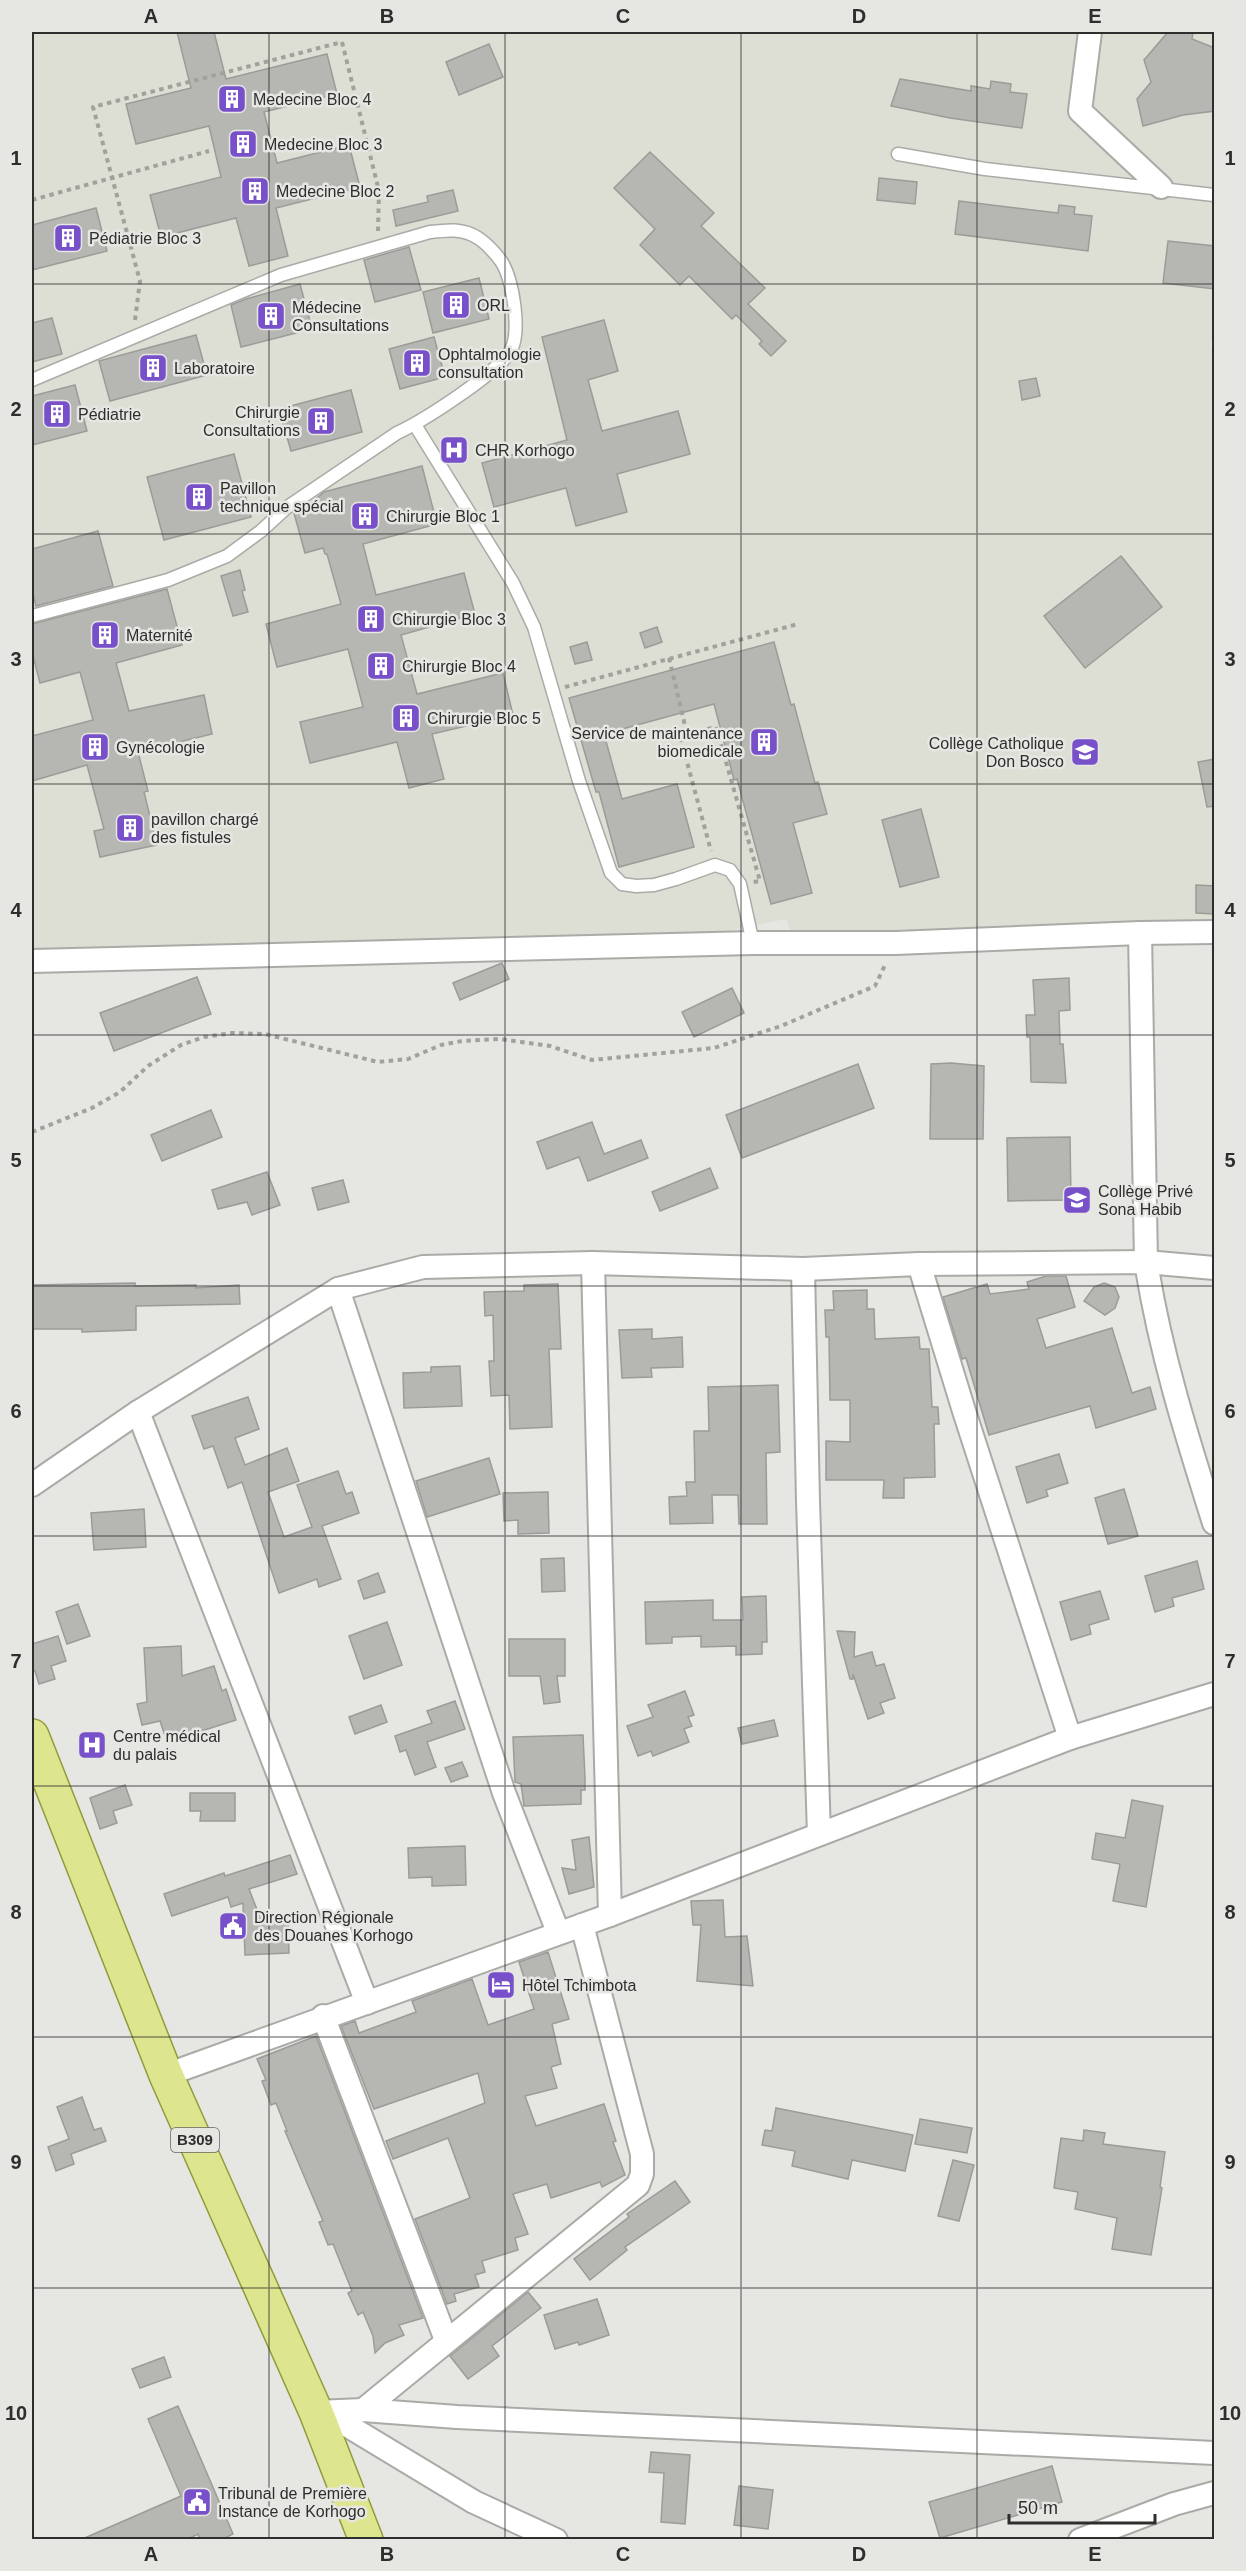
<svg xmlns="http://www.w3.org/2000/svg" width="1246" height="2571" viewBox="0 0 1246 2571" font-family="Arial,sans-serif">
<rect width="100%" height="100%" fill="#e6e6e3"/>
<path fill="#dddfd4" d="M32,32H1214V339L1210,344L1214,351V924L793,938L786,919L697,937L32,952Z"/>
<g fill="#b6b7b3" stroke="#9b9c98" stroke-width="1.5">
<path d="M177,32H214L226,79L327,54L337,94L264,112L277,163L349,145L360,187L276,208L288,256L249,266L236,218L161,237L150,195L221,177L209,126L136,144L126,104L191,88Z"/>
<path d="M1168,32H1193L1192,39L1215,48V111L1183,115L1143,126L1137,99L1151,82L1144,60Z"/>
<path d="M489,44L503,77L459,95L446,62Z"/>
<path d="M900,79L971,91V86L990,89L991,81L1011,84L1010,92L1027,94L1022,128L950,118L891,106Z"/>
<path d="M650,152L714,213L701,226L765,288L748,304L786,341L771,356L759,344L762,341L736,315L732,319L689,276L680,285L640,245L655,229L614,188Z"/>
<path d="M879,178L917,182L915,204L877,200Z"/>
<path d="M453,190L458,211L396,226L393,210L428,202L427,196Z"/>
<path d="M959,201L1058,213L1059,205L1075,207L1074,214L1092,216L1088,251L955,234Z"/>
<path d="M96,208L107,251L32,270V225Z"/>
<path d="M1168,241L1215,246V289L1163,283Z"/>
<path d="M409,247L421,290L375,302L364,260Z"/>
<path d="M479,278L489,319L433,333L423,292Z"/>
<path d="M300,284L312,329L241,347L231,305L246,299Z"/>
<path d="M52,318L62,354L32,362V323Z"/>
<path d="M604,320L618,371L588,380L602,431L678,411L690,454L617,474L627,512L576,526L566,488L494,507L482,463L567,440L542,337Z"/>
<path d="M196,335L207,375L110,401L99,361Z"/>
<path d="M434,337L445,377L400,389L389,349Z"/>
<path d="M1036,378L1040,396L1022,400L1019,381Z"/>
<path d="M75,385L87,431L32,445V396Z"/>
<path d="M351,390L362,432L291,451L279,409Z"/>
<path d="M234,454L251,517L164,540L147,477Z"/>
<path d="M422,466L437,524L363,544L376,595L464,573L475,614L401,635L417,694L503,673L513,715L432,734L444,779L409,788L397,742L310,763L300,722L363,707L348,649L277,667L266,624L341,604L327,554H325L323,548L305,553L294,513L311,503L324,492Z"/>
<path d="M98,531L113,586L36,606L32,590V549Z"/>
<path d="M1121,556L1162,607L1085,668L1044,616Z"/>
<path d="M240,570L245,590L242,591L248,612L233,616L221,576Z"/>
<path d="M167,589L182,645L116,663L129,711L204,695L212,734L138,752L148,791L144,792L157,845L100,857L94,831L104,829L87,765L32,781V736L93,720L80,672L40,683L32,652V624Z"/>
<path d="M657,627L662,642L645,648L640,633Z"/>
<path d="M587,642L592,660L575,664L570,647Z"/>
<path d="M774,642L791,705L794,704L815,783L818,782L827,814L793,823L812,893L771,904L737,779L734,780L714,704L604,734L622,799L677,784L694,847L619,867L599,792H596L569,698Z"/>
<path d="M1215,759V806L1207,807L1198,762Z"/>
<path d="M921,809L939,877L900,887L882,820Z"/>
<path d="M1196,885L1215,886V914L1196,913Z"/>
<path d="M502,963L509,979L460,1000L453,983Z"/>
<path d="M197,977L211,1014L114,1051L100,1013Z"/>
<path d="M1069,978L1070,1010L1059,1011L1060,1044H1063L1066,1083L1031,1082L1030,1037H1027L1026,1015H1035L1033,980Z"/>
<path d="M732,988L744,1013L694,1037L682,1012Z"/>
<path d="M951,1063L984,1066L983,1139H930L931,1064Z"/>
<path d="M858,1064L874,1108L742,1158L726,1115Z"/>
<path d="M211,1110L222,1137L162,1161L151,1135Z"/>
<path d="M592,1122L604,1154L641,1140L648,1158L588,1181L579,1157L547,1169L537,1142Z"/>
<path d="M1070,1137L1071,1200L1008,1201L1007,1138Z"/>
<path d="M710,1168L718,1188L660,1211L652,1192Z"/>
<path d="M267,1172L280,1205L252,1215L247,1202L218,1209L212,1190Z"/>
<path d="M343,1180L349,1202L318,1210L312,1188Z"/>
<path d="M1046,1276H1066L1075,1307L1037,1319L1046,1348L1112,1328L1132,1393L1150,1387L1156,1409L1096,1428L1090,1406L989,1435L966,1358L962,1359L943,1297L987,1284L990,1294L1029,1289L1027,1282Z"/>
<path d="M135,1283V1286L196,1285V1288L239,1285L240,1304L136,1306V1330L82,1332V1329H32V1285Z"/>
<path d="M1104,1283L1115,1287L1119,1297L1115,1308L1105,1315L1084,1301L1094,1287Z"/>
<path d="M558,1284L561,1349H549L552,1427L510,1429L509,1395L491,1396L489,1361H494L493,1315L485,1316L484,1292L524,1291V1285Z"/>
<path d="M867,1290V1309H874L875,1339L919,1337L920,1349H929L932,1407H938L939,1424H934L935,1477L904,1478V1498H883L884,1480H826V1441L850,1442V1400H830L829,1337H826L825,1310H834L833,1291Z"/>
<path d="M652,1329V1339L682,1337L683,1367L651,1368L652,1377L622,1378L619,1330Z"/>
<path d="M460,1366L462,1406L404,1408L403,1373L431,1372V1367Z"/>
<path d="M778,1385L780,1452L766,1453L767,1524H739L738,1495H712L713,1523L670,1524L669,1497L687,1496L686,1482H695L694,1431H709L708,1387Z"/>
<path d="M248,1397L259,1429L235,1438L245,1465L287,1448L299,1481L268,1492L284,1537L312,1527L297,1485L338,1471L346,1494L352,1492L359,1513L322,1526L341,1579L319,1587L317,1579L279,1593L242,1482L228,1488L213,1446L204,1449L192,1416Z"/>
<path d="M1059,1454L1068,1483L1046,1490L1048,1496L1027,1503L1016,1467Z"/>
<path d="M489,1458L500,1494L427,1517L416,1481Z"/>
<path d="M1124,1489L1138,1536L1108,1544L1095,1498Z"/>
<path d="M548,1492L549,1533L518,1534V1520L504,1521L503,1493Z"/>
<path d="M144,1509L146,1547L94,1550L91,1513Z"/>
<path d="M564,1558L565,1591L542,1592L541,1559Z"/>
<path d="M1197,1561L1204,1589L1172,1598L1174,1606L1155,1612L1145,1576Z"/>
<path d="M378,1573L385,1592L364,1599L358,1581Z"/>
<path d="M1100,1591L1109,1619L1089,1625L1091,1634L1071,1640L1060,1602Z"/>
<path d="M766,1596L767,1642H762V1654L736,1655V1646L701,1647V1636L672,1637V1643L646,1644L645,1602L713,1600V1620H743L742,1597Z"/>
<path d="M78,1604L90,1636L67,1644L56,1612Z"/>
<path d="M387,1622L402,1665L364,1679L349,1636Z"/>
<path d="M837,1631L855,1632L854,1657L872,1652L876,1666L884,1664L895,1698L880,1703L884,1713L868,1719L853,1674V1679H850Z"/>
<path d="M58,1636L66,1661L51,1666L55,1679L39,1684L35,1671L32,1672V1644Z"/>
<path d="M509,1639H565V1676H557L560,1702L544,1704L540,1676H509Z"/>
<path d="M181,1646L182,1676L214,1666L222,1691L226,1689L236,1720L167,1742L160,1721L142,1725L137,1704L147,1702L144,1648Z"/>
<path d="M685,1691L694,1715L688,1717L692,1726L684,1729L689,1742L653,1756L651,1751L638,1756L627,1726L653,1717L648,1705Z"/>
<path d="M455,1701L465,1729L427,1742L436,1767L415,1775L406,1750L400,1752L395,1736L432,1723L427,1711Z"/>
<path d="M381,1705L387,1722L355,1734L349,1717Z"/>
<path d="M774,1720L778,1736L742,1744L738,1728Z"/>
<path d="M583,1735L585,1778V1790H581V1804L524,1806L521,1784L515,1782L513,1737Z"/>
<path d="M462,1762L468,1776L451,1782L445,1768Z"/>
<path d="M125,1785L132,1805L113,1811L117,1823L100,1829L90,1798Z"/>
<path d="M190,1793H235V1821H200L201,1811H190Z"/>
<path d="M1132,1800L1163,1806L1146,1907L1113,1901L1120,1864L1092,1859L1096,1833L1125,1838Z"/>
<path d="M589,1837L594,1887L569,1894L562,1868L576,1870L572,1840Z"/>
<path d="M465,1846L466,1885L432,1886V1877L409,1878L408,1848Z"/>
<path d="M290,1855L297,1874L249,1889L261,1920L288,1919L289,1953L245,1955L243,1903L231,1907L228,1897L172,1916L164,1894L224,1873L225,1876Z"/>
<path d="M723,1900L725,1937L747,1936L753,1986L697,1981L701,1925H693L691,1901Z"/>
<path d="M548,1952L569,2019L552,2024L561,2064L551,2067L557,2088L525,2096L536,2126L604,2104L616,2141L613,2142L625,2175L602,2187L600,2182L551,2198L547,2184L513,2194L528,2234L515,2238L518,2250L482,2261L485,2272L475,2275L479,2287L454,2294L456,2301L447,2304L415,2219L470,2198L448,2138L393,2159L386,2141L485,2103L478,2073L374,2109L341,2026L355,2021L359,2033L416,2012L412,2001L472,1979L488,2025L534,2009L519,1962Z"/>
<path d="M316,2036L423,2318L399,2325L404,2335L385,2343L375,2353L373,2336L363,2312L358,2315L348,2293L352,2291L333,2244L328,2245L319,2222L323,2221L285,2131H287L276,2103L271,2105L262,2081L266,2080L257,2059Z"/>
<path d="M82,2097L94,2130L101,2128L106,2141L71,2154L74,2164L56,2171L48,2147L69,2139L57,2107Z"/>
<path d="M776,2108L913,2135L905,2171L852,2160L848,2179L792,2166L795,2151L762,2145L765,2130L772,2131Z"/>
<path d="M920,2119L972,2128L967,2153L915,2144Z"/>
<path d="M1084,2130L1105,2133L1103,2144L1165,2152L1160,2187L1162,2188L1151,2255L1112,2249L1117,2218L1075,2209L1078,2192L1054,2188L1061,2138L1083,2141Z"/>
<path d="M953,2160L974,2165L959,2221L938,2216Z"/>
<path d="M675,2181L690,2202L625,2247L627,2250L590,2280L574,2259L629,2217L627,2214Z"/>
<path d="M528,2292L541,2308L492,2346L499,2356L468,2379L450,2356Z"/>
<path d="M597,2299L609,2335L579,2345L578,2342L555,2349L544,2315Z"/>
<path d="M164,2357L171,2377L140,2388L132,2369Z"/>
<path d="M178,2406L233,2534L221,2540H200L198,2534L186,2540H80L181,2496L148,2419Z"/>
<path d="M651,2452L690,2455L685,2524L661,2522L664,2473L649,2472Z"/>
<path d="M1052,2466L1062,2502L940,2538L929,2502Z"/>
<path d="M739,2486L773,2490L768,2529L734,2525Z"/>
</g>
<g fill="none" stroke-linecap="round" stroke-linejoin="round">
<g stroke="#aaaaa7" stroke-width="15">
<g id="service">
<path d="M898,154L985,169L1214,195"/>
<path d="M32,380L281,275L430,232C447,230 463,228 478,238C486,243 496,254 501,261C513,279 521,331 511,350C498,373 423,421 397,433L286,508L261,531L227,556L168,580L32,616"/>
<path d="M415,425L513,583L534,627L579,781L611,873L622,884L636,886L654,885L676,879L715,865L730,870L740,884L753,943"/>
</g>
</g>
<g stroke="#aaaaa7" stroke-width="26">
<g id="minor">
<path d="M1090,32L1080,111L1161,187"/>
<path d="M1140,933L1146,1262C1160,1352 1187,1437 1214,1523"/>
<path d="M32,961L753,943H896L1140,933L1214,932"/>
<path d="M593,1263L610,1915"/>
<path d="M919,1264L964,1411L1070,1738"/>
<path d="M803,1269L808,1501L819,1834"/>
<path d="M338,1289L504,1793L558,1932"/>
<path d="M138,1412L367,2003"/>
<path d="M32,1485L138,1412L338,1289L423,1267L593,1263L803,1269L919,1264L1146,1262L1214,1268"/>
<path d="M323,2016L446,2340"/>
<path d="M166,2075L610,1915L1070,1738L1214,1694"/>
<path d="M363,2410L638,2185L642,2174V2154L582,1925"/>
<path d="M316,2412L363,2410L457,2417L1214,2453"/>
<path d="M325,2412L474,2502L556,2540"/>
<path d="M1080,2540L1174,2504L1214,2493"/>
</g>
</g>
<g stroke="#919b3b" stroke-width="36">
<path id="primary" d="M32,1736L166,2075L316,2412L366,2540"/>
</g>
<g stroke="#a1a19e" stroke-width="4" stroke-dasharray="4.5 4.5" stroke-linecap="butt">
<path d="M32,200L209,151"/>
<path d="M135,320L140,281L93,107L342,42L379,191L378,231"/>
<path d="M669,658L687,734L716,727L760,881L753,882"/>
<path d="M565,687L798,624"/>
<path d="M687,734L680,736L711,851"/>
<path d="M32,1132L92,1108L120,1092L148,1066L181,1045L204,1037L232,1033L265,1034L378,1062L408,1059L441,1045L462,1041L500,1039L550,1046L592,1060L714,1048L781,1026L875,986L886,963"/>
</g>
<use href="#service" stroke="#fff" stroke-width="12"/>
<use href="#minor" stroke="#fff" stroke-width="22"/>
<use href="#primary" stroke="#dde68e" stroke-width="33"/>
</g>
<path fill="none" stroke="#2e2f2d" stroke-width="1.5" stroke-opacity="0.55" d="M269,32V2540M505,32V2540M741,32V2540M977,32V2540M32,284H1214M32,534H1214M32,784H1214M32,1035H1214M32,1286H1214M32,1536H1214M32,1786H1214M32,2037H1214M32,2288H1214"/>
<defs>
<g id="building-square" transform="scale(1.5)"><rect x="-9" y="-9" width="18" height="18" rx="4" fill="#7850c9" stroke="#e6e6e3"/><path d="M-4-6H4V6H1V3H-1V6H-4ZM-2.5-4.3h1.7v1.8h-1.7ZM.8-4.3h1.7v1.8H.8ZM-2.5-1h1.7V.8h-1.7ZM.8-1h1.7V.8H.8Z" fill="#fff"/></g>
<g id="hospital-square" transform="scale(1.5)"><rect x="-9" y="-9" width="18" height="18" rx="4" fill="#7850c9" stroke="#e6e6e3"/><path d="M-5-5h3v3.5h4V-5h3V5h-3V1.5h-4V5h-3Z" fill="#fff"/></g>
<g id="school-square" transform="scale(1.5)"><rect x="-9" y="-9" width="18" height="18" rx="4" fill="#7850c9" stroke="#e6e6e3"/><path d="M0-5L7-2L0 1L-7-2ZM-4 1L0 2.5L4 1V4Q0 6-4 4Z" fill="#fff"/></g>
<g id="civic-square" transform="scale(1.5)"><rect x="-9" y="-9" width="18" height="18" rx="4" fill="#7850c9" stroke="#e6e6e3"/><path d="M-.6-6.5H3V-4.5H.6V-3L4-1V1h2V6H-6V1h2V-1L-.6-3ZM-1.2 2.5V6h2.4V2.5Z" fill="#fff"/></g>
<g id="hotel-square" transform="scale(1.5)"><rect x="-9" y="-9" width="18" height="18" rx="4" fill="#7850c9" stroke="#e6e6e3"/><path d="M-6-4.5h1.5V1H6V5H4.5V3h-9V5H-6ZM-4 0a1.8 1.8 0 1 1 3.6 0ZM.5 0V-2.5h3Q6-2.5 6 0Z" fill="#fff"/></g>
</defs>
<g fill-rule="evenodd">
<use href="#building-square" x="232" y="99"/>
<use href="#building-square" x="243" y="144"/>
<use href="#building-square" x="255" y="191"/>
<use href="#building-square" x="68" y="238"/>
<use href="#building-square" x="456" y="305"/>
<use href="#building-square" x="271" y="316"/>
<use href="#building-square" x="417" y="363"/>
<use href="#building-square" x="153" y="368"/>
<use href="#building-square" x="57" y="414"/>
<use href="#building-square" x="321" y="421"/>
<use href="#hospital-square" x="454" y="450"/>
<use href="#building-square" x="199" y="497"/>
<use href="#building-square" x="365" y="516"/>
<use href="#building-square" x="371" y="619"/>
<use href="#building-square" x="105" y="635"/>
<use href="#building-square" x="381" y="666"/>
<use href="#building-square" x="406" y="718"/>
<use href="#building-square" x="764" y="742"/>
<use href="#building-square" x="95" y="747"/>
<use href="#school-square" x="1085" y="752"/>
<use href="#building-square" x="130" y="828"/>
<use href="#school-square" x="1077" y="1200"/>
<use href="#hospital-square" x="92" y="1745"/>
<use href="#civic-square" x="233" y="1926"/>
<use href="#hotel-square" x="501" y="1985"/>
<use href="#civic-square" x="197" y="2502"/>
</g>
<g text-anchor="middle" stroke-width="5" stroke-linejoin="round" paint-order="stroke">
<rect fill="#e6e6e3" stroke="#656664" stroke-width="1.5" x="171" y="2128" width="48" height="24" rx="4.5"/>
<g font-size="15" font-weight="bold" fill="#2e2f2d">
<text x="195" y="2145">B309</text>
</g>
<g font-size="16" fill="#2e2f2d" stroke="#e6e6e3" text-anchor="start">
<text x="253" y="105">Medecine Bloc 4</text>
<text x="264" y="150">Medecine Bloc 3</text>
<text x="276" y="197">Medecine Bloc 2</text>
<text x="89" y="244">Pédiatrie Bloc 3</text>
<text x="477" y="311">ORL</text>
<text x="292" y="313">Médecine<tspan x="292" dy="18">Consultations</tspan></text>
<text x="438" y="360">Ophtalmologie<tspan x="438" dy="18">consultation</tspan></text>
<text x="174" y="374">Laboratoire</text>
<text x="300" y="418" text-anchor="end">Chirurgie<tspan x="300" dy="18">Consultations</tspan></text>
<text x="78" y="420">Pédiatrie</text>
<text x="475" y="456">CHR Korhogo</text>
<text x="220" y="494">Pavillon<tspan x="220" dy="18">technique spécial</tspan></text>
<text x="386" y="522">Chirurgie Bloc 1</text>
<text x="392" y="625">Chirurgie Bloc 3</text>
<text x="126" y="641">Maternité</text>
<text x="402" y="672">Chirurgie Bloc 4</text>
<text x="427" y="724">Chirurgie Bloc 5</text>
<text x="743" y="739" text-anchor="end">Service de maintenance<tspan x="743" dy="18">biomedicale</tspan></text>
<text x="1064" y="749" text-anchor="end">Collège Catholique<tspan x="1064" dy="18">Don Bosco</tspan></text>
<text x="116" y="753">Gynécologie</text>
<text x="151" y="825">pavillon chargé<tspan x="151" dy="18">des fistules</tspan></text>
<text x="1098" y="1197">Collège Privé<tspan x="1098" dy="18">Sona Habib</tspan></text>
<text x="113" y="1742">Centre médical<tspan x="113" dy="18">du palais</tspan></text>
<text x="254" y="1923">Direction Régionale<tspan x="254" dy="18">des Douanes Korhogo</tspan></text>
<text x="522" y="1991">Hôtel Tchimbota</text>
<text x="218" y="2499">Tribunal de Première<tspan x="218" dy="18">Instance de Korhogo</tspan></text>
</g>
</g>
<rect width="1246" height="2571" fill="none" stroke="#e6e6e3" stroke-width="66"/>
<path d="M1009 2514v9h146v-9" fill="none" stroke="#2e2f2d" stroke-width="3"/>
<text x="1018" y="2514" font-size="18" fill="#2e2f2d" stroke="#e6e6e3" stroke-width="4.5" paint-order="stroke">50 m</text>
<rect x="33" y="33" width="1180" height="2505" fill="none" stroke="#2e2f2d" stroke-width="2"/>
<g font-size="20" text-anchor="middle" font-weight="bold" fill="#2e2f2d">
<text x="151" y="23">A</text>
<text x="387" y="23">B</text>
<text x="623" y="23">C</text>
<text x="859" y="23">D</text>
<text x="1095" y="23">E</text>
<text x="16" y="165">1</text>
<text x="1230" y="165">1</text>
<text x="16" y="416">2</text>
<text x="1230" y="416">2</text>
<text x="16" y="666">3</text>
<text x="1230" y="666">3</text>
<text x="16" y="917">4</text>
<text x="1230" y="917">4</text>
<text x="16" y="1167">5</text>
<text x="1230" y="1167">5</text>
<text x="16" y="1418">6</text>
<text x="1230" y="1418">6</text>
<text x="16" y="1668">7</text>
<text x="1230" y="1668">7</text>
<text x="16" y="1919">8</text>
<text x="1230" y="1919">8</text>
<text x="16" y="2169">9</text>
<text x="1230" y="2169">9</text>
<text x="16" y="2420">10</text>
<text x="1230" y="2420">10</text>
<text x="151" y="2561">A</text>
<text x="387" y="2561">B</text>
<text x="623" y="2561">C</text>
<text x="859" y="2561">D</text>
<text x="1095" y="2561">E</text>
</g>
</svg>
